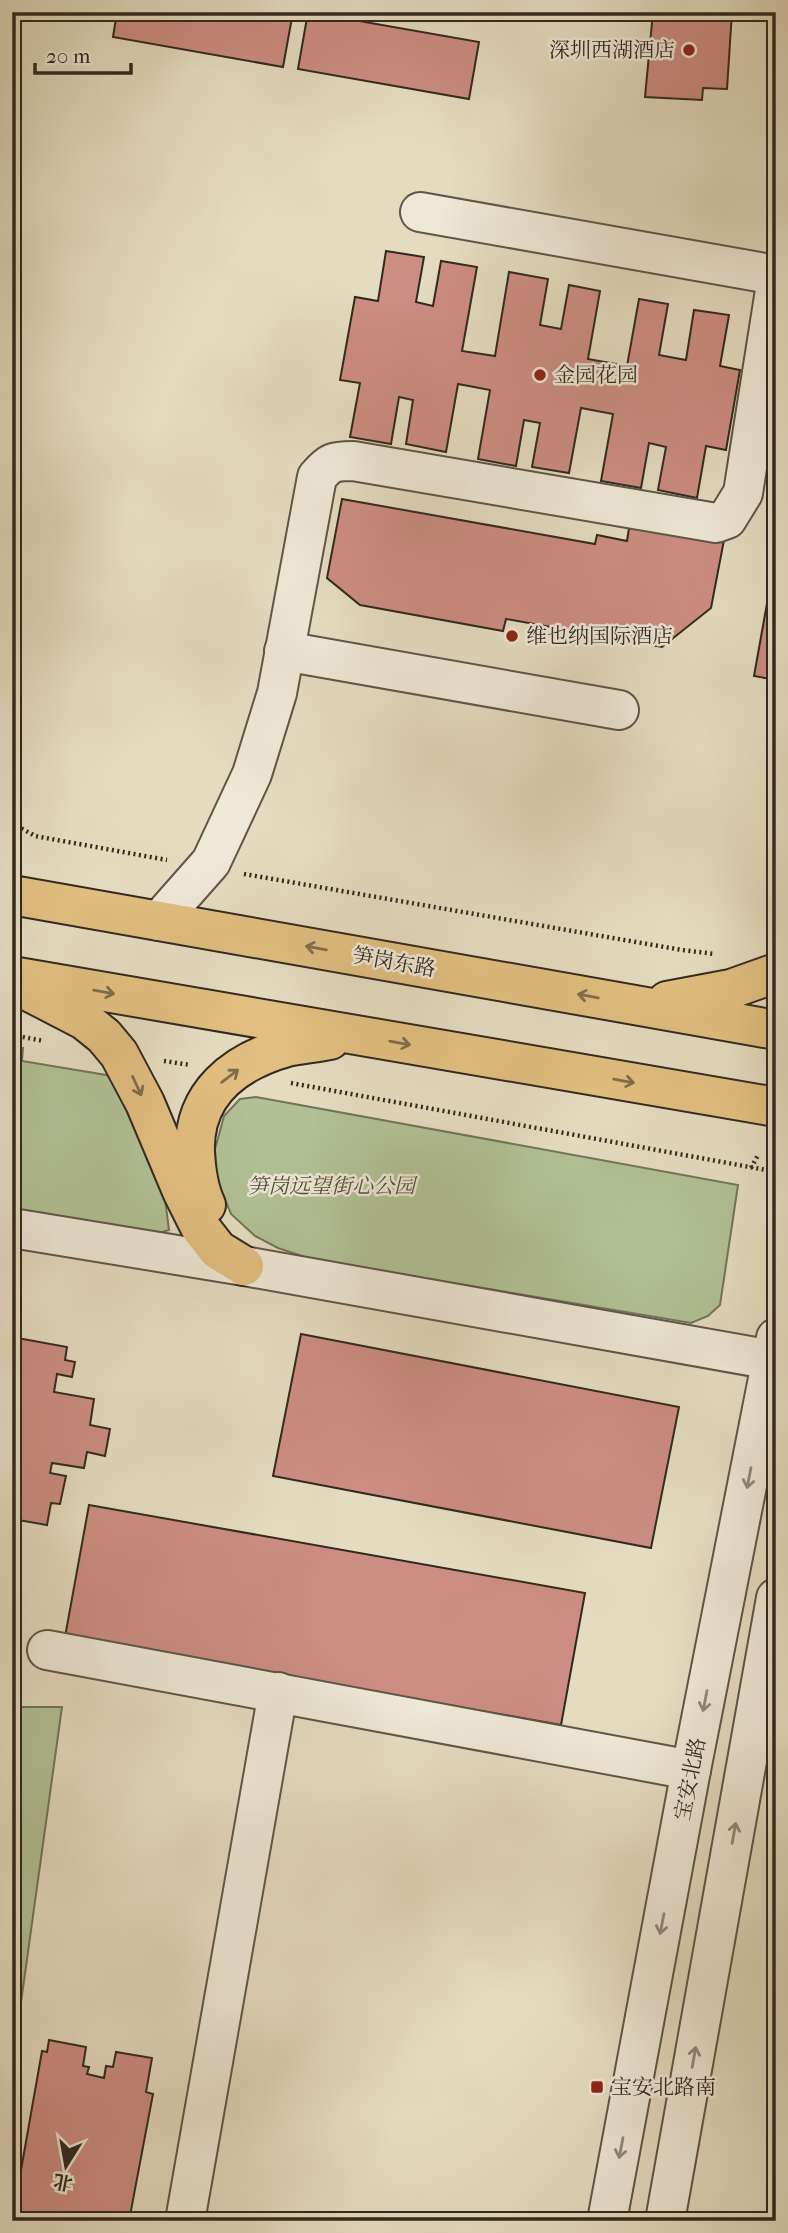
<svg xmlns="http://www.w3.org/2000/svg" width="788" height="2233" viewBox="0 0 788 2233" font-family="'IM FELL French Canon','Noto Serif SC',serif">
<rect width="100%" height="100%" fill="#e5dcc0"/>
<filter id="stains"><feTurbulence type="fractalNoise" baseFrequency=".00286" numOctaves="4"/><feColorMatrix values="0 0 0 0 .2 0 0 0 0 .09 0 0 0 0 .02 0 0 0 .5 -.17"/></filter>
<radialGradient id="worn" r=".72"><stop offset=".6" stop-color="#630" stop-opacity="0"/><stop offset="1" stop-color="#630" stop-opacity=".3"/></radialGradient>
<g fill="#b1c195" stroke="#71755a" stroke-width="2">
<path d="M12,1046L23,1048L22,1061L112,1076L165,1199L169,1230L156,1234L12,1214Z"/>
<path d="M256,1097L738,1185L720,1305L708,1316L691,1323L311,1259L278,1248L255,1236L231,1214L216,1178L215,1149L224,1116L240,1099Z"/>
<path d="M12,1707H62L12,2067Z"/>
</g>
<g fill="#cc8d82" stroke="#312920" stroke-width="2">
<path d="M117,12H293L283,67L113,37Z"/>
<path d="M308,12L479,42L469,99L298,69Z"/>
<path d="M653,12H732L727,89L703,88L702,100L645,97Z"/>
<path d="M386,251L424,257L416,302L433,306L441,261L477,267L462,351L495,356L509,272L548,279L540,325L561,329L569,285L600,291L588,359L627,366L639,299L668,304L659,355L686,360L694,310L729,315L720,366L740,370L726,450L706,446L697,498L658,490L666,447L649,443L641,488L601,481L613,414L581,408L569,473L532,467L540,423L524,420L516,466L478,459L490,390L458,384L446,452L406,444L413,400L399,397L391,444L350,437L360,383L340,380L355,297L378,301Z"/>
<path d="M342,499L595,544L597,535L627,541L631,515L724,540L711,608L662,647L506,619L503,631L360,605L327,578Z"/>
<path d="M776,553V680L754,676Z"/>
<path d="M301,1334L679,1407L651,1548L273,1476Z"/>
<path d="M12,1337L67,1347L65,1360L75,1362L72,1377L57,1374L54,1392L94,1399L90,1425L110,1429L105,1456L87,1452L84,1468L52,1463L50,1473L66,1476L60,1504L51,1503L47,1525L12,1519Z"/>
<path d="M89,1505L585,1593L561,1725L65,1637Z"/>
<path d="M49,2040L86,2047L83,2066L89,2067L87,2074L104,2078L106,2066L113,2067L116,2052L152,2058L146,2092L153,2094L129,2221H12L42,2051L47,2052Z"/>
</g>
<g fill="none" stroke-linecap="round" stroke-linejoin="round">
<g stroke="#5e5648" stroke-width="42">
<g id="minor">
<path d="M420,212L776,275"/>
<path d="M284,651L619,710"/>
<path d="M159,921L211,862L252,774L277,693L317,477C330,462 333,461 353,461L716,523L727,519L743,493L776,284"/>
<path d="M12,1228L244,1266L772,1360"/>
<path d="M47,1650L691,1770"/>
<path d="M185,2221L278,1692"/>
<path d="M607,2221L691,1770L776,1338"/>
<path d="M665,2221L776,1598"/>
</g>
</g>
<g stroke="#312920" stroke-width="42">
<g id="major">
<path d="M12,895L776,1030"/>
<path d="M12,976L776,1107"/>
<path d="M26,990L84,1020L104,1036L119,1054L145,1103L182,1191L200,1227L218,1250L244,1266"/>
<path d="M667,1001L731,989L776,973"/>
<path d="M206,1205C198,1188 196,1171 195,1152C193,1094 234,1062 287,1047C301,1044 316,1043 330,1040"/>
</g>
</g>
<g stroke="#312920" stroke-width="4.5" stroke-dasharray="2 3.5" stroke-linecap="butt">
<path d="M12,823L35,836L167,860"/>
<path d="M244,874L682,950L715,954"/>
<path d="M12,1035L44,1041"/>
<path d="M164,1061L190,1065"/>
<path d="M291,1083L766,1170"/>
<path d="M751,1168L758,1155"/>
</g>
<use href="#minor" stroke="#eee8d6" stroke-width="38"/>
<use href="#major" stroke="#e2be80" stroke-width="38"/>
</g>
<defs><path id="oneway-shaft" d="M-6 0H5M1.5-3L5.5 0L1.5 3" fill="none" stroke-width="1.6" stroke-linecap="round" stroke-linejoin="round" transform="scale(1.75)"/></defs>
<g stroke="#816c4b">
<use href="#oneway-shaft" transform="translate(316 948) rotate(-170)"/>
<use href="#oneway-shaft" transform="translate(104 992) rotate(10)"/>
<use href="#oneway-shaft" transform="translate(588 996) rotate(-170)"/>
<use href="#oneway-shaft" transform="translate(400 1043) rotate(10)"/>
<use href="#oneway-shaft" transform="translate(230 1076) rotate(-37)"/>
<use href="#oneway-shaft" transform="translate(624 1081) rotate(10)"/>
<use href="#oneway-shaft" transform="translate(137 1086) rotate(65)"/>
</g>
<g stroke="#90887b">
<use href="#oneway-shaft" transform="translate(749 1478) rotate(101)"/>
<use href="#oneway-shaft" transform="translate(705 1701) rotate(101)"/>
<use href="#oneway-shaft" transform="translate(734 1833) rotate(-80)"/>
<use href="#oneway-shaft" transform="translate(662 1924) rotate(101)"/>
<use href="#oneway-shaft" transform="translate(694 2057) rotate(-80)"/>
<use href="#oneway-shaft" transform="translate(621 2148) rotate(101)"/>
</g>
<g fill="#8f2418" stroke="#eee8d6" stroke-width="2.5">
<circle cx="689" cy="50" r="7"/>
<circle cx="540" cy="375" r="7"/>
<circle cx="512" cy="636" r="7"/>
<rect x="590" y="2080" width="14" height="14" rx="3.5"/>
</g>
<g text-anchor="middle" stroke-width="5" stroke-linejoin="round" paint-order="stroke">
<g font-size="21" fill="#312920" stroke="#eee8d6" text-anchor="start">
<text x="675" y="57" text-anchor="end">深圳西湖酒店</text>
<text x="554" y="382">金园花园</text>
<text x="526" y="643">维也纳国际酒店</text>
<text x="611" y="2094">宝安北路南</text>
</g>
<g font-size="21" fill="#312920" stroke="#eee8d6">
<text transform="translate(394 962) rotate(10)" y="7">笋岗东路</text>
<text transform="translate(690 1779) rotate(-79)" y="7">宝安北路</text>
</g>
<g font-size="21" font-style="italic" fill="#514f3d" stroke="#eee8d6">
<text x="331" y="1193">笋岗远望街心公园</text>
</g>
</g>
<rect width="788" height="2233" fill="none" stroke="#e5dcc0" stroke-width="42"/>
<rect x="14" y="14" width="760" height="2205" fill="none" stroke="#312920" stroke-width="3.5"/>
<rect x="21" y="21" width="746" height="2191" fill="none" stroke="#312920" stroke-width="2"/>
<g transform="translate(66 2166) rotate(191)" stroke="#eee8d6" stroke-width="5" paint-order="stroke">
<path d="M0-5L12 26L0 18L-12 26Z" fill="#312920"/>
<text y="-10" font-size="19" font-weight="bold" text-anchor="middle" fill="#312920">北</text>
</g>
<path d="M35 63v10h96v-10" fill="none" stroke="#312920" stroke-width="3.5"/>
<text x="46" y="63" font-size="21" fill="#312920" stroke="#eee8d6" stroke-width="5" paint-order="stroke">20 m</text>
<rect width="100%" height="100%" filter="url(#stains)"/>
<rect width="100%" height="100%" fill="url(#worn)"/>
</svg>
